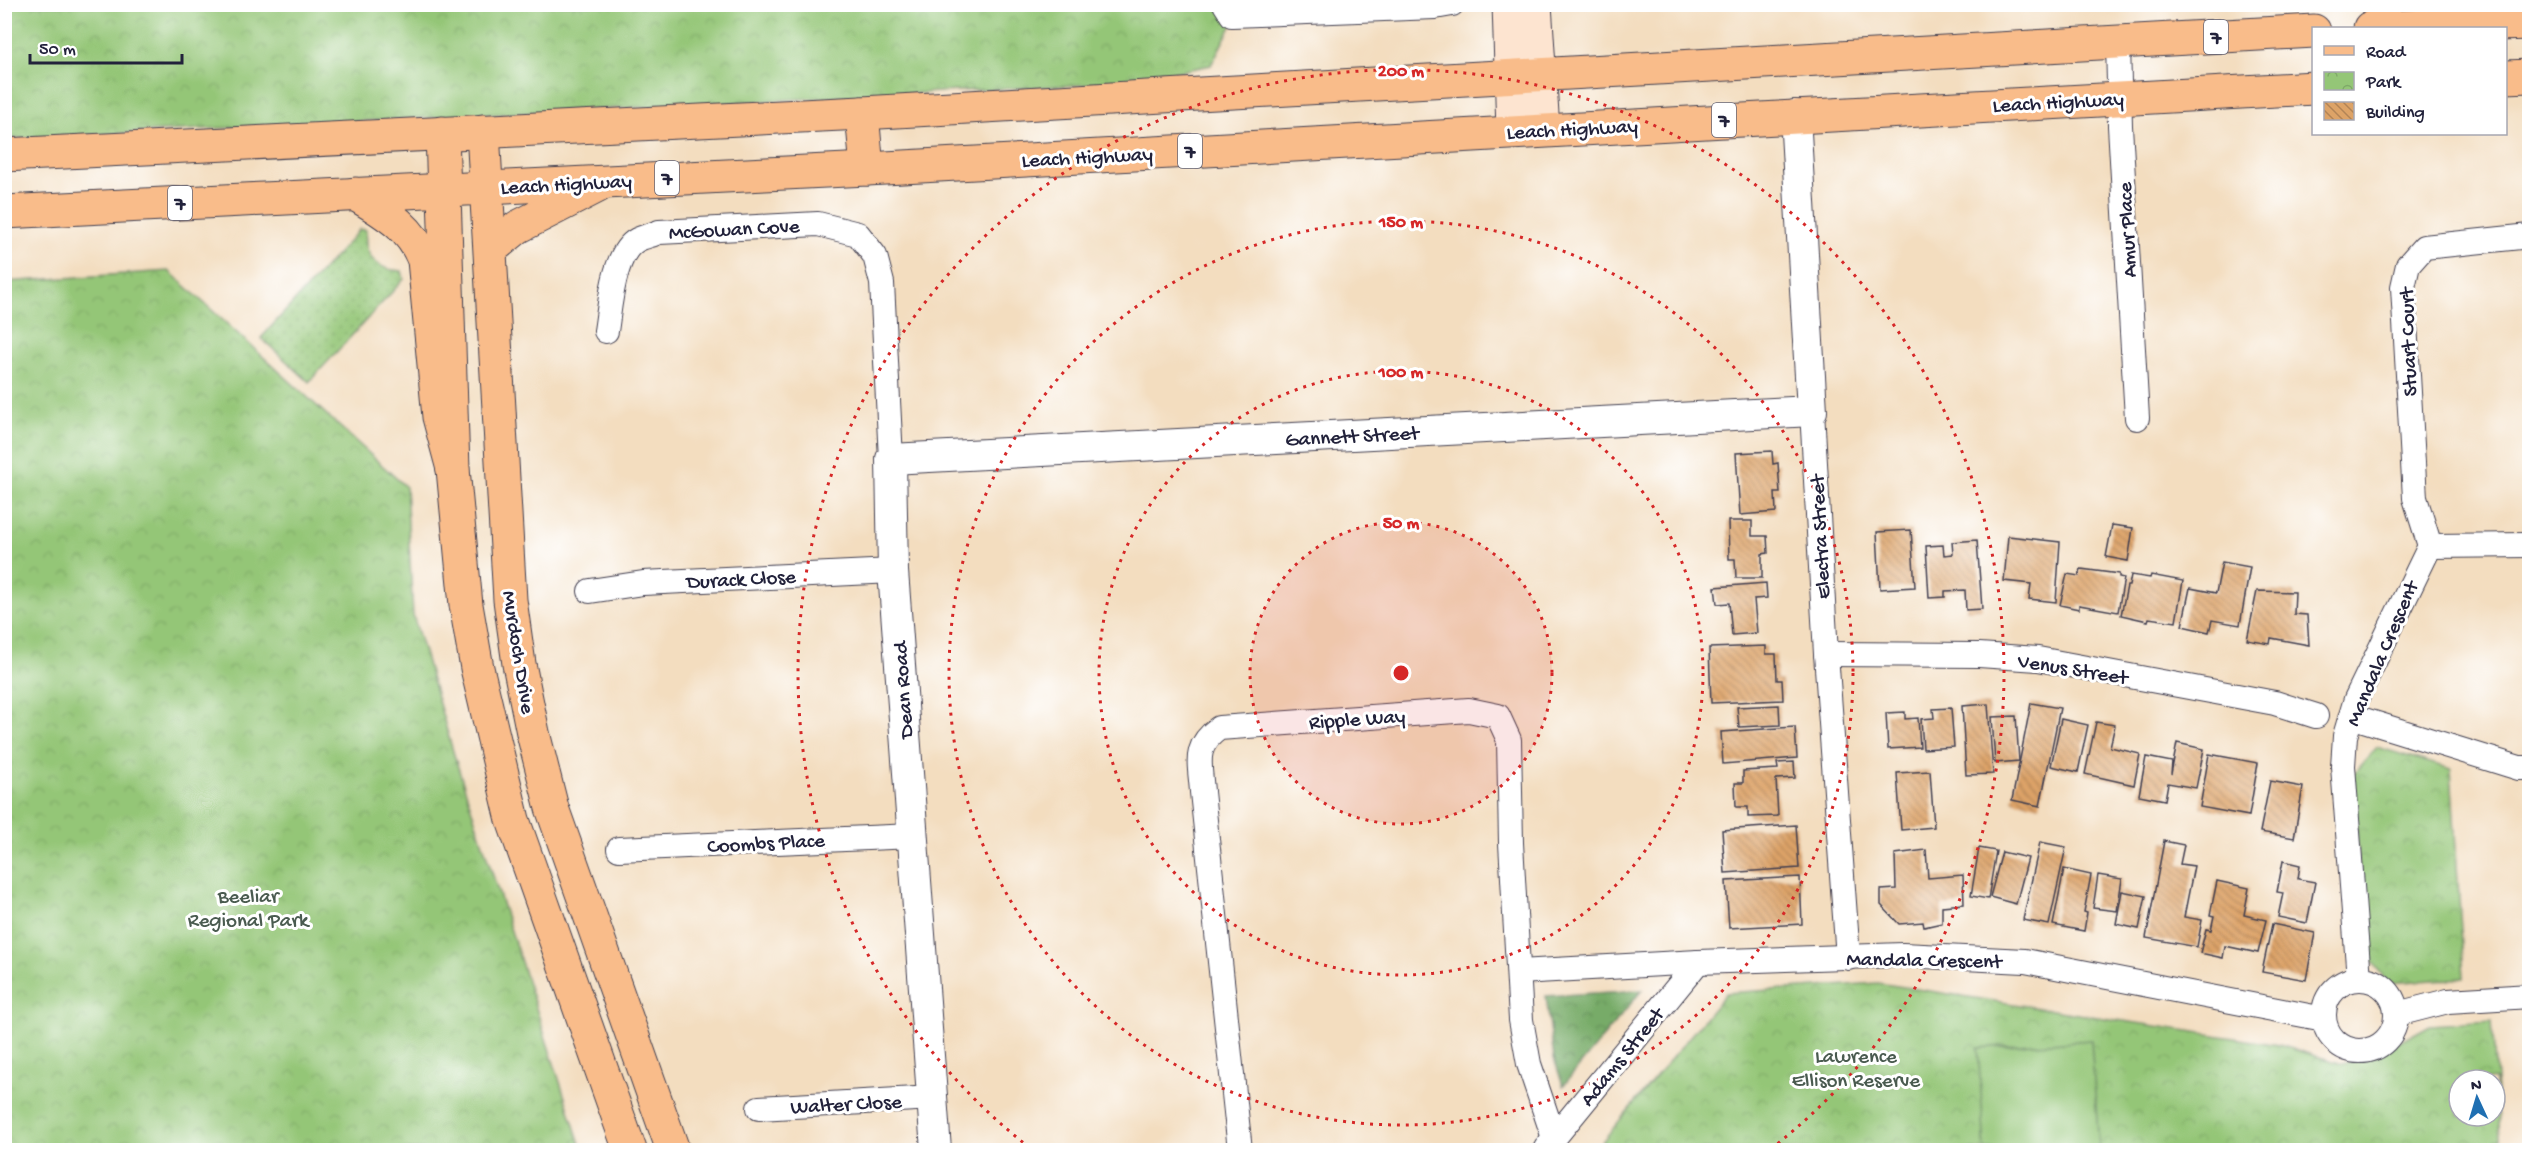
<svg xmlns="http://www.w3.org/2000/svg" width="2534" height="1155" viewBox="0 0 2534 1155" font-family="'Gochi Hand',sans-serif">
<defs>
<pattern id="grass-dots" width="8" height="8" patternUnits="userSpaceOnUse" patternTransform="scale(1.5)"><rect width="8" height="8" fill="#94c677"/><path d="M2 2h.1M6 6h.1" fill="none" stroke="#7faa68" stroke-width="1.8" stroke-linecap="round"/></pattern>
<pattern id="forest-crowns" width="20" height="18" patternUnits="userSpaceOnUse" patternTransform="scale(1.5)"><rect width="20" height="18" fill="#77ab68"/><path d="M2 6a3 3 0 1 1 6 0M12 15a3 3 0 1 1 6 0" fill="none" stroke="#618b57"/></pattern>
<pattern id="park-crowns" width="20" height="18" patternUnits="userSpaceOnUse" patternTransform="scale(1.5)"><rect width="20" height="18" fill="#94c677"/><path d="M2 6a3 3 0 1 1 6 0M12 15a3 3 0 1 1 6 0" fill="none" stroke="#7faa68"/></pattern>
<pattern id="building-back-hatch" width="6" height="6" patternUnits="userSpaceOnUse" patternTransform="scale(1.5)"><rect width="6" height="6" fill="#dda367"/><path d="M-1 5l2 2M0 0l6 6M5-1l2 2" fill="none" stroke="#b38456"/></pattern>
</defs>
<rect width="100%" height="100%" fill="#fff"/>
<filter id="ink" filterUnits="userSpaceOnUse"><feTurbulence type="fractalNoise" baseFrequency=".0167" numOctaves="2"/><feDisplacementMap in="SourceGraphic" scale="12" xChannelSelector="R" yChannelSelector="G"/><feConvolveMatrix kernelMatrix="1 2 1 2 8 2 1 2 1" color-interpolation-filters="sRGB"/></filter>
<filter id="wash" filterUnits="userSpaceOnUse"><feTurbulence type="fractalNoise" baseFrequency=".008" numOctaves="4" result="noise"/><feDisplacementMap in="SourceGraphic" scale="24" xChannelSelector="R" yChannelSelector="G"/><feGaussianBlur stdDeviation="1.35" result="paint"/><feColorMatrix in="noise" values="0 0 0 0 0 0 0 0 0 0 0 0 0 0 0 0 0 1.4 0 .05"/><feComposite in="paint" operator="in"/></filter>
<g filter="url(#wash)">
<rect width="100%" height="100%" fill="#f3ddbf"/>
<path fill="url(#grass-dots)" stroke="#5b7459" stroke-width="1.5" d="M360,229L366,230C363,256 376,270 402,271L404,279L309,382L261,338Z"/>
<path fill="url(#forest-crowns)" stroke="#4c6652" stroke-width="1.5" d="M1642,990L1563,1086L1554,1058L1546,996Z"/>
<g fill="url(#park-crowns)" stroke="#5b7459" stroke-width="1.5" fill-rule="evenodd">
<path d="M4,5H1242L1211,65L1120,83L5,139Z"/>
<path d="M169,271L406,487L413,615L455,758L582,1150H5V282Z"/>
<path d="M2377,747L2451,769L2464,978L2388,983L2364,951L2353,775Z"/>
<path d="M1878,983L2279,1045L2343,1064L2383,1051L2430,1025L2492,1021L2501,1150H1595L1726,993ZM2459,1080H2495V1116H2459Z"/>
</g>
<path fill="#94c677" stroke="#5b7459" stroke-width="1.5" d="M2091,1040L2099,1147L2046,1150H1985L1978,1048Z"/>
<g id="blocks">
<g fill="url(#building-back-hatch)">
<path d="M1772,451L1773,464L1778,463L1780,493H1775L1776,512L1740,515L1736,453Z"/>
<path d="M1728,521H1752V536H1767L1768,553L1762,554V578H1736L1735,559H1729Z"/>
<path d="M2112,525L2133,528L2128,561L2106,557Z"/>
<path d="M1911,530L1915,587L1880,589L1877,532Z"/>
<path d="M2008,536L2060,542L2056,602L2029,599L2031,584L2004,581Z"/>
<path d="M1977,540L1982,609L1966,610L1965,590L1945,591V597L1929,598L1926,546L1943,545L1944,555L1953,554L1952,542Z"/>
<path d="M2222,562L2250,567L2240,625L2212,620L2209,632L2182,626L2190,588L2216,593Z"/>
<path d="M2081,569L2119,574V577L2124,578L2118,612L2079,605V609L2060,605L2067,574L2079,576Z"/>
<path d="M2131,575L2150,578L2151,575L2183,581L2176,622L2149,618L2148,621L2121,615L2127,586H2129Z"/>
<path d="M1766,583L1767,598L1754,599L1757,633L1732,635L1729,603L1717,604L1715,587Z"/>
<path d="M2257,591L2295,592L2294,614L2307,615L2309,645L2271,638L2270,644L2247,640Z"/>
<path d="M1766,646V654H1776L1777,680H1782L1783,700L1711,703L1709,648Z"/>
<path d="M2031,703L2060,708L2040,806L2012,800Z"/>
<path d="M1988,704L1993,774L1966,775L1962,706Z"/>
<path d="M1779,705L1780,725L1739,727L1737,707Z"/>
<path d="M1951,708L1954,747L1923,749L1921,719L1934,718L1933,709Z"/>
<path d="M1905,712V719L1918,718L1920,747L1888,749L1886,713Z"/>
<path d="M2016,716L2019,761L1995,763L1992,717Z"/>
<path d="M2061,719L2088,725L2078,772L2051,766Z"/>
<path d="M2096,722L2115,725L2110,747L2140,754L2134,785L2085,774Z"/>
<path d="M1795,727L1797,758L1723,764L1721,732Z"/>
<path d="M2177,743L2204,749L2196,788L2168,783L2165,800L2139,795L2146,757L2172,762L2171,774Z"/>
<path d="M2209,754L2258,763L2249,816L2200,807Z"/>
<path d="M1794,762L1795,778L1776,779L1778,816L1748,817V807H1736L1735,783H1743V771L1778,769L1777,763Z"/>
<path d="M1930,771L1934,827L1901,830L1897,773Z"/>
<path d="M2270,781L2303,787L2294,838L2260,832Z"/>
<path d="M1796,825L1799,868L1725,873L1722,830Z"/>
<path d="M2164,841L2184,845L2180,864L2194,866L2184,917L2202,920L2197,947L2146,938Z"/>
<path d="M2040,842L2066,847L2049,925L2023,920Z"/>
<path d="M1979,848L1996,851L1988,899L1971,896Z"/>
<path d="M1926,850L1928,878L1963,875L1964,904L1942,906V923L1924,927L1923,922L1899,924L1881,905V890L1896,889L1895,854Z"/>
<path d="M2002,852L2028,858L2016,904L1990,897Z"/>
<path d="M2283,861L2300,865L2298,879L2315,882L2307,923L2278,917L2283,893L2277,892Z"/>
<path d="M2064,869L2091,875L2084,912L2087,913L2084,931L2053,925Z"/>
<path d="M2098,875L2122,879L2117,911L2093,908Z"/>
<path d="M1800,877L1802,924L1729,928L1726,881Z"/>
<path d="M2217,881L2249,888L2244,915L2266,920L2258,953L2225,946L2223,958L2200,953L2206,929L2211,930L2214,916L2210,915Z"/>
<path d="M2122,891L2146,896L2139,929L2116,924Z"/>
<path d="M2272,924L2315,933L2306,980L2262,972Z"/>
</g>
</g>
</g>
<g filter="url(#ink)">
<use href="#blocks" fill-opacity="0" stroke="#413e4f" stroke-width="1.5"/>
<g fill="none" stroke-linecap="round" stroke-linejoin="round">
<g stroke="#413e4f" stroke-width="26">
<g id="minor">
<path d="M1225,4L1232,15L1435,7L1452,4"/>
<path d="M2118,42L2120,126L2137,418"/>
<path d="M606,331C610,307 613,253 637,240C643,237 652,235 659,232L818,224L858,234L875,256L882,283L891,459"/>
<path d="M1812,411L1826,654L1848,958"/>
<path d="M2430,546L2415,498L2403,287L2408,265L2424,247L2530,236"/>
<path d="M2430,546L2530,545"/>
<path d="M590,591L643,583L893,571"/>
<path d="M1826,654L1979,655L2038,659L2275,703L2316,716"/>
<path d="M2351,716L2519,768H2530"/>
<path d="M619,849L913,836"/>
<path d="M1519,972L1698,962L1903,955L2025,961L2324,1019"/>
<path d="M2359,979L2343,766L2345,736L2356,699L2430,546"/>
<circle cx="2360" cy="1015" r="36"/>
<path d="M2397,1014L2448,1001L2530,996"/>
<path d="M759,1108L933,1098"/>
<path d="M1546,1148L1698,962"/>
<path d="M1240,1150L1202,792C1200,762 1193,747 1219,728L1469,710L1498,716L1509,740L1511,843L1521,1020L1529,1064L1554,1138"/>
</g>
</g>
<g stroke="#413e4f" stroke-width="32">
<path id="tertiary" d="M936,1150L893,571L891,459L1812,411L1795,115"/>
</g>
<g stroke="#413e4f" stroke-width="35">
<g id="secondary">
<path d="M1509,4L1513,131"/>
<path d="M1535,4L1543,130"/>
</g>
</g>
<g stroke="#413e4f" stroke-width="35">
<g id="primary">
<path d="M483,131L510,600L519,664L533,733L552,808L673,1150"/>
<path d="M442,133L453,469L466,605L477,668L513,820L630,1150"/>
</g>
</g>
<g stroke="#413e4f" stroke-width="35">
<g id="trunk">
<path d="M2370,28L2530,23"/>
<path d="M2506,77L2530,76"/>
<path d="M862,113L867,169"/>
<path d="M4,155L862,113L2314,31"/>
<path d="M355,194C384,212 411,226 424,260L439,417L453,469"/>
<path d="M4,212L867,169L2314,88"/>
<path d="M491,249L518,227L598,186"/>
</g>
</g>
<use href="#minor" stroke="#fff" stroke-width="24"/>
<use href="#tertiary" stroke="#fff" stroke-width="30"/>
<use href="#secondary" stroke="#fde4d0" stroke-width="33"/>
<use href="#primary" stroke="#f9bc8a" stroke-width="33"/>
<use href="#trunk" stroke="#f9bc8a" stroke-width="33"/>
</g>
</g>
<circle cx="1401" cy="673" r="151" fill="#d62828" fill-opacity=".12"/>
<g fill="none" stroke="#d62828" stroke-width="3" stroke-dasharray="3 6">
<circle cx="1401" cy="673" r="151"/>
<circle cx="1401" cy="673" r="302"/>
<circle cx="1401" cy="673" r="452"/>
<path d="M1030 1148A603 603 0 1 1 1772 1148"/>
</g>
<g text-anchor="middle" stroke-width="6" stroke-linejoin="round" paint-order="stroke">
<g fill="#fff" stroke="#646476" stroke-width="1.5">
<rect x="2204" y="20" width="24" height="34" rx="4.5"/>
<rect x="1712" y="103" width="24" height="34" rx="4.5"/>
<rect x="1178" y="134" width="24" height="34" rx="4.5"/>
<rect x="655" y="161" width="24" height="34" rx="4.5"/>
<rect x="168" y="186" width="24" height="34" rx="4.5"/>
</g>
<g font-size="20" font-weight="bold" fill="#22223b">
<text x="2216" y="44">7</text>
<text x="1724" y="127">7</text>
<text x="1190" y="158">7</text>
<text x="667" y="185">7</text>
<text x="180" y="210">7</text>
</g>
<g font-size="21" fill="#22223b" stroke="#fff">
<text transform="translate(2058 101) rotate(-3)" y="7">Leach Highway</text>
<text transform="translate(1572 128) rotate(-3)" y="7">Leach Highway</text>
<text transform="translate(1087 156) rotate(-3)" y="7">Leach Highway</text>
<text transform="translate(566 183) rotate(-3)" y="7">Leach Highway</text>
<text transform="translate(734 228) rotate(-3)" y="7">McGowan Cove</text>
<text transform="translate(2126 230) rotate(-93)" y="7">Amur Place</text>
<text transform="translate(2407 342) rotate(-92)" y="7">Stuart Court</text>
<text transform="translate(1352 435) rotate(-3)" y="7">Gannett Street</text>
<text transform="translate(1819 537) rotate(-93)" y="7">Electra Street</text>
<text transform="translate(741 578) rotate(-3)" y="7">Durack Close</text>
<text transform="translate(520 652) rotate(81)" y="7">Murdoch Drive</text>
<text transform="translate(2381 653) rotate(-67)" y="7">Mandala Crescent</text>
<text transform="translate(2073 668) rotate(9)" y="7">Venus Street</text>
<text transform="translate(902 690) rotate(-94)" y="7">Dean Road</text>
<text transform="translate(1357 718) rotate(-4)" y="7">Ripple Way</text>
<text transform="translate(766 842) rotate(-3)" y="7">Coombs Place</text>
<text transform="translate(1924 959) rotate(1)" y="7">Mandala Crescent</text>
<text transform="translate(1621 1056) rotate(-51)" y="7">Adams Street</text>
<text transform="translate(846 1103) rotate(-3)" y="7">Walter Close</text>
</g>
<g font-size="21" fill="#4a5b50" stroke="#fff">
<text x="248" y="902">Beeliar<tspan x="248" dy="24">Regional Park</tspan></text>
<text x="1856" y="1062">Lawrence<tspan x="1856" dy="24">Ellison Reserve</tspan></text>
</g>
</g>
<circle cx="1401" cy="673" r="9" fill="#d62828" stroke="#fff" stroke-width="3"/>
<g font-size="18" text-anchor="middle" font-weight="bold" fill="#d62828" stroke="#fff" stroke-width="6" stroke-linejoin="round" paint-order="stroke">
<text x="1401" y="76">200 m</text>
<text x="1401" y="227">150 m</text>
<text x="1401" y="377">100 m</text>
<text x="1401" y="528">50 m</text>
</g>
<rect width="2534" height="1155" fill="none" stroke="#fff" stroke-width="24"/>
<rect x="2312" y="27" width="195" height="108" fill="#ffffff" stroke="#a7a7b1" stroke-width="1.5"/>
<rect x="2324" y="46" width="30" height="9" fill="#f9bc8a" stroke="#a7a7b1" stroke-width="1.5"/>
<text x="2366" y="57" font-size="18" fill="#22223b">Road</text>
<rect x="2324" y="72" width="30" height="18" fill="url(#park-crowns)" stroke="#a7a7b1" stroke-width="1.5"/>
<text x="2366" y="87" font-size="18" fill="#22223b">Park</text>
<rect x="2324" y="102" width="30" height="18" fill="url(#building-back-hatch)" stroke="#a7a7b1" stroke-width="1.5"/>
<text x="2366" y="117" font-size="18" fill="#22223b">Building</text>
<g transform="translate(2477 1098) rotate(356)"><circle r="28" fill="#ffffff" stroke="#a7a7b1" stroke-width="1.5"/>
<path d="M0-4.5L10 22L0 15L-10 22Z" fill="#1f6fb2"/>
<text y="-9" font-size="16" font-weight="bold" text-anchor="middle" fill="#22223b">N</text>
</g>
<path d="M30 54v9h152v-9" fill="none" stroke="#22223b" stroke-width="3"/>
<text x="39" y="54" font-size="18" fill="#22223b" stroke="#ffffff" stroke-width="4.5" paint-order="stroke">50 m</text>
</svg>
